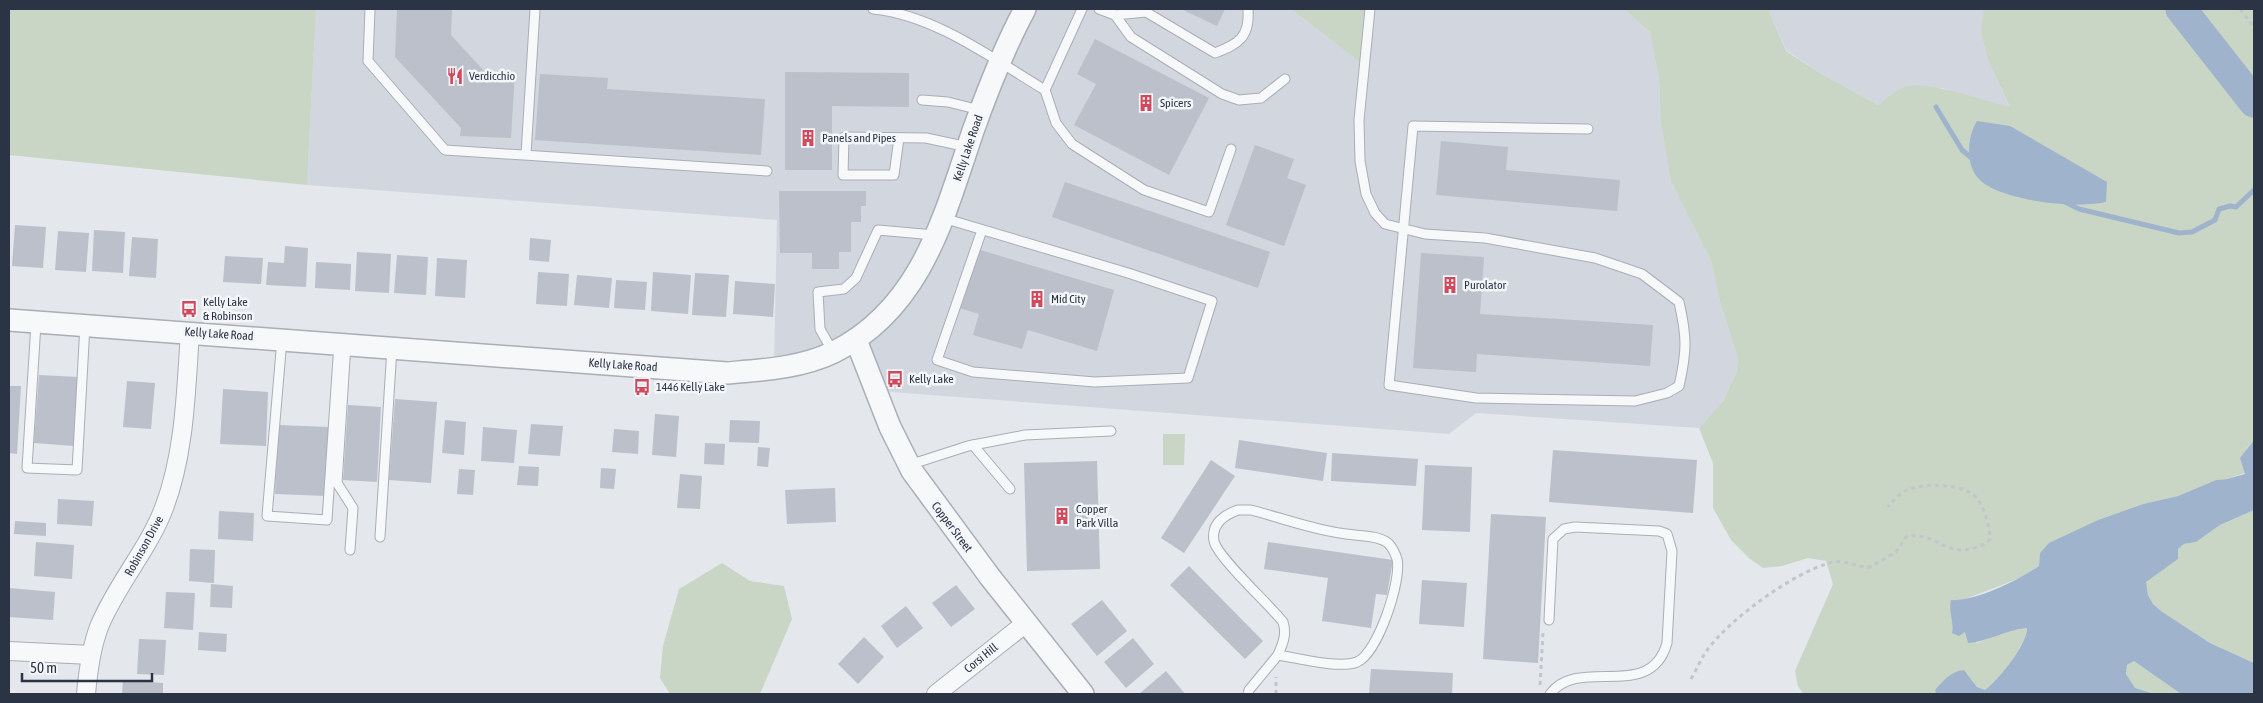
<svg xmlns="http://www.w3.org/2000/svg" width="2263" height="703" viewBox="0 0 2263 703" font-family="'Asap Condensed',sans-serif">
<rect width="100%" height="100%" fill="#e4e7ec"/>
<g fill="#d2d6de">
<path d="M316,9H1291L1366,67L1371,9H1624L1650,32L1659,80L1661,121L1695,228L1711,261L1720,302L1738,358L1736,374L1723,401L1699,428L1476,413L1449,434L878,391L856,338L774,368L777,220L307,185Z"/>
<path d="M1768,9H1983L1981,34L1989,63L2010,108L1974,99L1942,88L1903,87L1878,105L1820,73L1786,50Z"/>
</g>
<g fill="#c9d6c5">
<path d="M9,9H316L307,185L9,155Z"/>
<path d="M1291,9H1371L1366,67Z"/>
<path d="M1624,9H1768L1786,51L1820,73L1878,105C1885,100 1895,90 1904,87C1930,80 1982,101 2010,107L1989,63L1981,34L1983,9H2254V440L2247,448L2245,473L2227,479L2216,480L2178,496L2143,504L2098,520L2040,553L2039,566L2025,576L1950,605L1953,620L1952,633L1965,632L1977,643L2003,632L2027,628C2026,646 1999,679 1985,690L1977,687L1964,670L1935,690L1936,694H1803L1798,686L1795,671L1833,584L1826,561L1808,558L1782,566L1763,568L1750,559L1731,540L1713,508V463L1699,428L1723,401L1736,374L1738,358L1720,302L1711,261L1671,180L1661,121L1659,80L1650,32Z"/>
<path d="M1163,434H1185L1184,465H1163Z"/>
<path d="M2254,510V663L2210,643L2161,611L2153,604L2148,595L2145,582L2177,559L2178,549L2184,544L2196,542L2220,525Z"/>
<path d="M722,563L750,581L784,586L792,619L760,694H670L660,678L663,646L679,589Z"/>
<path d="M2134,661L2181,694H2154L2135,689L2126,674L2127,665Z"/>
</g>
<g fill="#9fb4cc">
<path d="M1977,121L2010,126L2107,182L2106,202C2078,209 1999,201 1979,179C1965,165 1967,137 1977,121Z"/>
<path d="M2254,440V510L2220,525L2196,542L2184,544L2178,549V559L2146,582L2148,595L2153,604L2161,611L2210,643L2254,663V694H2181L2134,661L2127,665L2126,674L2135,688L2154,694H1936L1935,690C1943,681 1951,671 1964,670L1977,687L1985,690C1999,679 2027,645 2027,628C2005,630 1987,642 1968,643L1965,632L1959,636L1952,633C1954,621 1948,610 1951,600C1975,602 2019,580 2039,566L2040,553L2049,543L2098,520L2143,504L2178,496L2216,480L2227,479L2245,474L2240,458Z"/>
</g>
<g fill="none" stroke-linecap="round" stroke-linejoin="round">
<g stroke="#9fb4cc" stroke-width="5">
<path d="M1936,107L1962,150L1973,159"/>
<path d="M2063,201L2079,209L2179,233L2192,232L2215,220L2219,209L2230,206L2236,207L2254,190"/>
</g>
<path stroke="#9fb4cc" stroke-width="31" d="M2181,9L2254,102"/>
</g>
<g fill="#bbc0ca">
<path d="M397,9H452L451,35L485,72L515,73L511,138L460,136L461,128L395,57Z"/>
<path d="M1181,9H1225L1217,26Z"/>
<path d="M1095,39L1209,98L1169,175L1074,125L1096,84L1077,74Z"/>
<path d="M785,72L909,73V107L832,106V170H785Z"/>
<path d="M540,74L608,78L607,89L765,99L761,155L535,140Z"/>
<path d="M1441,141L1508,147L1506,170L1620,180L1617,211L1436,195Z"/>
<path d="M1255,145L1294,159L1287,178L1306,185L1284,246L1226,225Z"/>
<path d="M1065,182L1270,252L1258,288L1052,217Z"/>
<path d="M779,191H866V206H861V222H851V252H839V269H812V253H780Z"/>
<path d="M15,225L46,227L43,268L12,266Z"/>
<path d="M94,230L125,232L123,273L92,271Z"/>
<path d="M58,231L89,233L86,272L55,270Z"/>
<path d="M132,237L158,239L156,278L129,276Z"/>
<path d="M530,238L551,240L549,262L529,260Z"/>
<path d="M285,246L308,248L306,287L266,285L268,262L284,263Z"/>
<path d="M977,249L1114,290L1097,351L1028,330L1022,349L973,335L979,314L959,308Z"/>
<path d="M357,252L391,254L389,293L355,291Z"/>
<path d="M1421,253L1484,257L1480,314L1653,325L1650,366L1477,354L1476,372L1413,368Z"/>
<path d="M397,255L428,257L426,295L394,293Z"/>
<path d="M225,256L263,258L261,284L223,282Z"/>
<path d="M437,258L467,260L465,298L435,296Z"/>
<path d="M316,262L351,264L350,290L315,288Z"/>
<path d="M538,272L569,274L567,306L536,304Z"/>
<path d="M653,272L691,275L688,314L651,311Z"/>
<path d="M695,273L729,275L726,317L692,315Z"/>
<path d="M577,275L612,278L609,308L574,305Z"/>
<path d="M616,280L647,282L645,310L614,308Z"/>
<path d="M735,281L775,284L773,317L733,314Z"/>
<path d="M39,375L79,377L74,446L34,443Z"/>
<path d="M127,381L155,383L151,429L123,427Z"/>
<path d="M9,386H21L17,454L9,453Z"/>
<path d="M223,389L268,392L266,446L220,444Z"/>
<path d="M395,399L437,402L431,483L389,480Z"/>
<path d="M348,405L381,407L377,482L343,480Z"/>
<path d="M655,414L679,416L676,457L652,455Z"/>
<path d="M445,420L466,422L464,455L442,453Z"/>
<path d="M730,420L760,421L759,443L729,442Z"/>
<path d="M531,424L563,426L560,456L528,454Z"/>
<path d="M278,425L329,427L326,496L275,494Z"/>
<path d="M483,427L517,430L514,463L481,461Z"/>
<path d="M614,429L639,431L638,454L612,452Z"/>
<path d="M1239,440L1327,453L1323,481L1235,468Z"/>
<path d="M705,443L725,444L724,465L704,464Z"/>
<path d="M758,447L770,448L768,467L757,466Z"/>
<path d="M1553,450L1697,460L1693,513L1549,502Z"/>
<path d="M1332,453L1418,459L1416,486L1331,481Z"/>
<path d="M1211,460L1235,476L1184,553L1161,538Z"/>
<path d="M1097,461L1100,569L1027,571L1024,463Z"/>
<path d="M1425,465L1472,467L1470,532L1422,530Z"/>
<path d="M519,466L539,467L538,486L517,485Z"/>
<path d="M601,468L616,469L614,489L600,488Z"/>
<path d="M459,469L475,470L473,495L457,494Z"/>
<path d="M680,474L702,476L700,509L677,508Z"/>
<path d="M835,488L836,522L787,524L785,490Z"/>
<path d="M58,499L94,501L92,526L57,524Z"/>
<path d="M219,511L254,513L253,541L218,539Z"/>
<path d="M1491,514L1546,517L1538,663L1483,659Z"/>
<path d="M15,521L46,523V536L14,534Z"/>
<path d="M36,542L74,545L72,579L34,576Z"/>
<path d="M1268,542L1393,560L1387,595L1376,594L1371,628L1322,621L1328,578L1264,569Z"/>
<path d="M190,549L215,550L214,583L189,581Z"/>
<path d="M1189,566L1263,641L1245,659L1170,585Z"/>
<path d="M1422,580L1467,583L1464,627L1419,624Z"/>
<path d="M211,584L233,586L232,608L210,607Z"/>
<path d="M956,585L975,609L951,627L932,603Z"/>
<path d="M9,588L55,592L53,620L9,617Z"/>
<path d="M166,592L195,593L193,630L164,628Z"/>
<path d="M1102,600L1127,631L1097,656L1071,624Z"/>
<path d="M906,606L923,628L897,648L881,626Z"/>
<path d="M199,632L227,634L226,652L198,650Z"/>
<path d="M864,637L884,657L858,684L838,664Z"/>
<path d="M1133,638L1154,664L1126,688L1104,662Z"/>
<path d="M139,639L166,640L164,675L137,674Z"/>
<path d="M1371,669L1453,673L1452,694H1369Z"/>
<path d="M1166,671L1185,694H1139Z"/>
<path d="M123,680L163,683V694H122Z"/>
</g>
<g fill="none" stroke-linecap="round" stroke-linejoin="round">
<g stroke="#a9aeb7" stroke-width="11">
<g id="service">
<path d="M370,9L368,61L445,150L767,171"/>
<path d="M873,9C935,15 993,59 1045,90L1082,9"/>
<path d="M1099,9L1115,15L1131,37L1222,94L1239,100L1261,98L1285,79"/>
<path d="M1370,9L1359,120L1360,161L1366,194L1375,213L1385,224L1425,234L1485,238L1595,258L1642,274L1679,302C1687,337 1687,351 1679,386L1667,393L1635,401L1476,398L1389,385L1413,126L1588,129"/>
<path d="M1115,15L1146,12L1215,53C1238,44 1250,38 1248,9"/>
<path d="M1045,90L1056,123L1072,144L1144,190L1209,212L1231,149"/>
<path d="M922,100L948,102L980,110"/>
<path d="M899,138L894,175H843L844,137L926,138L968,147"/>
<path d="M526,154L535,9"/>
<path d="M943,218L1128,273L1212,301L1188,378L1095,382L973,372L937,360L982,230"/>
<path d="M36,323L27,468L77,470L85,325"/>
<path d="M282,339L267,516L327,520L339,343"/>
<path d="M346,344L337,483L353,508L350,550"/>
<path d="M833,352L820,329L818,292L844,289L856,278L878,230L934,235"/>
<path d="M973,445L1010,489"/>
<path d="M909,465L968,446L1025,435L1111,431"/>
<path d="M1238,510H1251C1285,519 1320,532 1355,535C1365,536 1379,536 1388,543C1392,547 1395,553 1397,559C1402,580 1378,653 1357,662C1339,669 1297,658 1278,655C1283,643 1287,634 1283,622C1270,605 1217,557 1214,541C1211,524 1224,515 1238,510Z"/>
<path d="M380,537L392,348"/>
<path d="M1549,620L1553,539L1564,529L1575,527L1659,531L1667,534L1672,551L1667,643C1650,703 1580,655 1550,694"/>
<path d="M1248,694L1249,690L1278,655"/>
</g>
</g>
<g stroke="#a9aeb7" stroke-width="20">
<g id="minor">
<path d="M9,651L91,655"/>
<path d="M86,694C88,672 91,648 99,627C116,585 148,550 164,508C185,453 186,390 190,332"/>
<path d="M936,694L1026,623"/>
</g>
</g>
<g stroke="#a9aeb7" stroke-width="24">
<g id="tertiary">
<path d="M9,320L727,373C763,370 801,368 834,352C922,308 944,216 973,131C988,89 1004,48 1025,9"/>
<path d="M856,340L890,427L912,471L990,577L1083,694"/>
</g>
</g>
<g stroke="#c2c5cb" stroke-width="3" stroke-dasharray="4 4" stroke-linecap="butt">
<path d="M2240,9L2254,27"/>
<path d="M1691,679C1697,669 1701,658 1708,649C1731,618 1792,574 1829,563C1845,558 1856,568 1870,567L1896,552L1906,537C1933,530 1946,557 1973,548C1981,546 1985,545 1990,539C1990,526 1984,506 1975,496C1961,483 1917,482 1902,493C1897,496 1892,502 1888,507"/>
<path d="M1540,685L1543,633"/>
<path d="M1276,694V677"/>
</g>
<use href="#service" stroke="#f7f8fa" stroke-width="9"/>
<use href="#minor" stroke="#f7f8fa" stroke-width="18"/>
<use href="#tertiary" stroke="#f7f8fa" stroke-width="21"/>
</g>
<defs>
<g id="restaurant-bare" transform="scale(1.35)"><path d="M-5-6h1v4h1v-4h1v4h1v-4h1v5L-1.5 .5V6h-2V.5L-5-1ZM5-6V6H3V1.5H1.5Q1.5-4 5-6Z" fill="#d1495b" stroke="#f4f6f9" stroke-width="2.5" paint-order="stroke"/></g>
<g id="building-bare" transform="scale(1.35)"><path d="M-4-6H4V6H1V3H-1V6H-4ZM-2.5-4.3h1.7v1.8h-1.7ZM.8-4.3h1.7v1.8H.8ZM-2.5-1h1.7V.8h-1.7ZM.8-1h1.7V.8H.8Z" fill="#d1495b" stroke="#f4f6f9" stroke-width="2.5" paint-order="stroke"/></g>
<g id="bus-bare" transform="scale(1.35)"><path d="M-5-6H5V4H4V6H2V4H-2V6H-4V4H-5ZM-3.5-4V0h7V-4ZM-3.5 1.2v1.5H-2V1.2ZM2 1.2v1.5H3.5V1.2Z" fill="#d1495b" stroke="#f4f6f9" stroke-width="2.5" paint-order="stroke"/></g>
</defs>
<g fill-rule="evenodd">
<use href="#restaurant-bare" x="455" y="76"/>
<use href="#building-bare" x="1146" y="103"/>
<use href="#building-bare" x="808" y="138"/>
<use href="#building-bare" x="1450" y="285"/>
<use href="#building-bare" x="1037" y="299"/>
<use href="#bus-bare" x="189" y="309"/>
<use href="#bus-bare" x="895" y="379"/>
<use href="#bus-bare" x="642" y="387"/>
<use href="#building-bare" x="1062" y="516"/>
</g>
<g text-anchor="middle" stroke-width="5" stroke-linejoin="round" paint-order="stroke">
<g font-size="12" fill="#2b3445" stroke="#f4f6f9" text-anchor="start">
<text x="469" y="80">Verdicchio</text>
<text x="1160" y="107">Spicers</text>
<text x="822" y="142">Panels and Pipes</text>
<text x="1464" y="289">Purolator</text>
<text x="1051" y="303">Mid City</text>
<text x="203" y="306">Kelly Lake<tspan x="203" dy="14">&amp; Robinson</tspan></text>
<text x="909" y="383">Kelly Lake</text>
<text x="656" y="391">1446 Kelly Lake</text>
<text x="1076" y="513">Copper<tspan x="1076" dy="14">Park Villa</tspan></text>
</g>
<g font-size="12" fill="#2b3445" stroke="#f4f6f9">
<text transform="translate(968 148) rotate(-71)" y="4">Kelly Lake Road</text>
<text transform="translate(219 334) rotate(4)" y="4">Kelly Lake Road</text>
<text transform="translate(623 365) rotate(4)" y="4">Kelly Lake Road</text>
<text transform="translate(952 527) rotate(53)" y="4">Copper Street</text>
<text transform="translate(144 546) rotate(-61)" y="4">Robinson Drive</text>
<text transform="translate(981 658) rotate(-39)" y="4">Corsi Hill</text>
</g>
</g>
<rect width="2263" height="703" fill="none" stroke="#2b3445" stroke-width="20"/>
<path d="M22 673v8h130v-8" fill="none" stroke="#2b3445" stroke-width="2.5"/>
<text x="30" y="673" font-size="15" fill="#2b3445" stroke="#f4f6f9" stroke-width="4" paint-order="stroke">50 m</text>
</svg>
